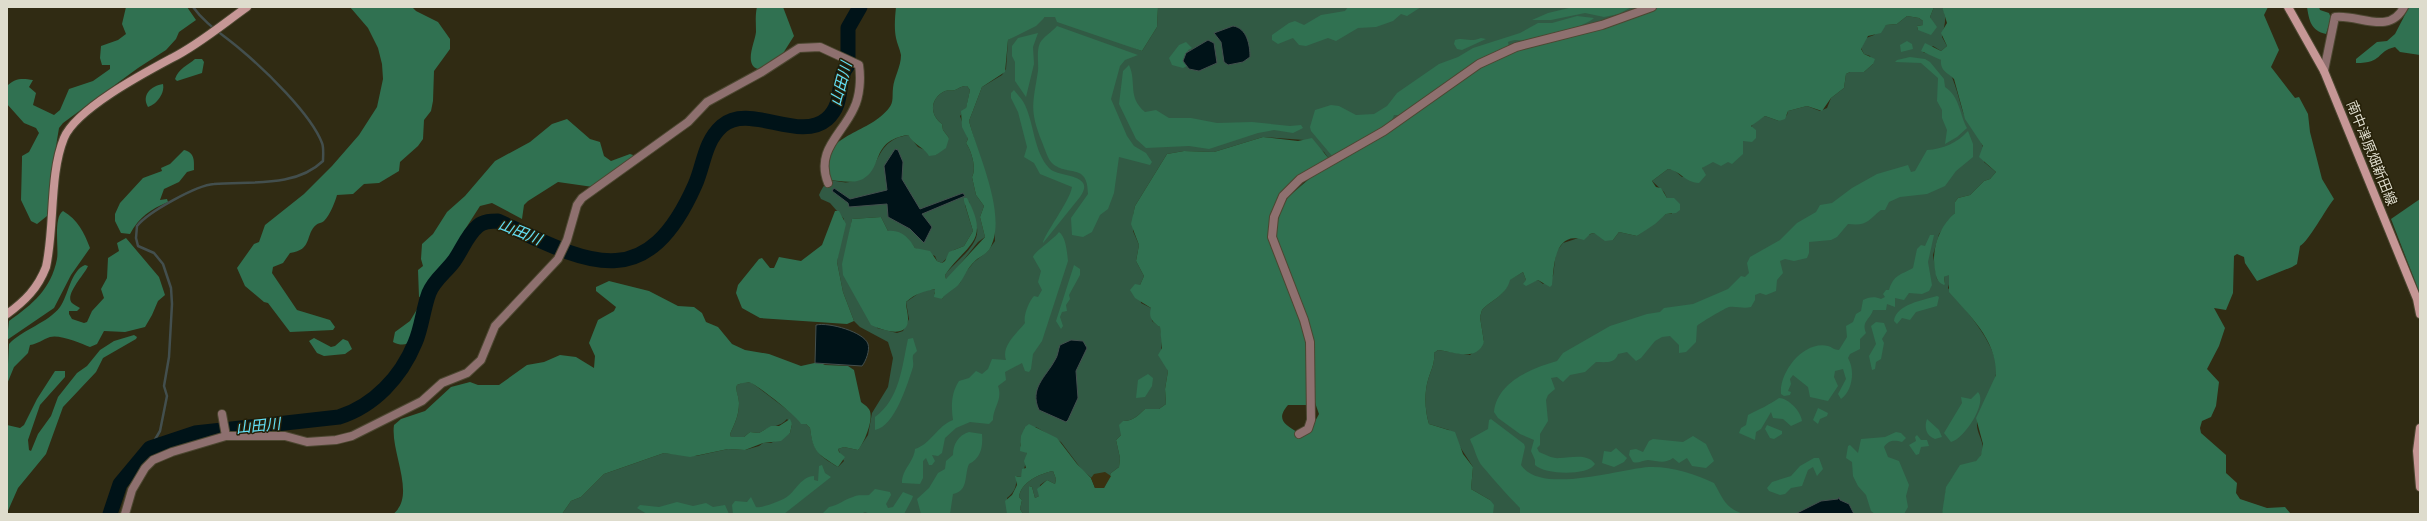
<svg xmlns="http://www.w3.org/2000/svg" width="2427" height="521" viewBox="0 0 2427 521" font-family="'Noto Sans','Noto Sans JP',sans-serif">
<rect width="100%" height="100%" fill="#302b13"/>
<g fill="#315a44">
<path d="M1158,7H1646L1478,62L1444,83L1404,115L1329,159L1324,152L1304,140L1263,137L1214,152L1184,151L1167,154L1135,206L1133,216V231L1139,245L1136,261L1144,276L1140,285L1141,303L1151,308L1152,321L1160,327L1162,341L1161,351L1168,371L1165,389L1166,404L1159,409H1145C1138,415 1134,421 1123,421L1121,435L1116,440L1120,458L1119,467L1111,473L1104,488L1082,470L1061,442L1036,427H1025L1020,446L1027,453C1026,461 1025,469 1021,477L1016,476C1017,486 1015,492 1007,498V514H641C637,512 573,514 562,514L571,501L581,497L604,474L627,466L664,453L696,456L728,449L745,450L759,446L763,443H771L790,433L792,424L787,419C779,428 769,426 759,433L750,432L744,437H731L730,434C735,423 739,415 739,403C739,396 735,392 737,385L744,382L752,383L806,424L810,428C813,451 819,456 838,467L844,461L838,449L844,447L858,450L868,435L872,413L888,387L893,358L888,342L860,327L854,321L843,292L837,262L844,219L830,203L821,199L819,195C830,170 836,187 854,181C884,173 871,141 908,135L918,147L936,155L949,138L943,130L942,124C929,115 930,98 945,91C948,90 952,91 955,90C960,88 961,86 967,86L970,90L966,109L960,116L968,139L966,143C971,150 977,168 972,177L976,195L984,206L980,217L985,237L978,242L949,278L946,279L945,275C954,262 980,246 977,228C975,219 970,211 969,201L965,205L973,231L964,246L954,250L942,263L937,261L935,256L915,248C908,237 902,234 888,231L881,217L852,219L849,236L877,328L897,333L903,331L909,319L906,302L922,291L936,289L934,294L942,299L947,292L960,283L964,274L974,262L988,251L995,241L993,207L969,121L982,87L1002,75L1006,69L1008,40L1045,17L1052,15L1142,51L1157,27Z"/>
<path d="M1934,7H1942C1948,19 1944,25 1942,37L1947,46L1941,51L1933,46L1923,53C1950,51 1957,93 1963,112C1967,124 1979,135 1983,147C1985,151 1984,157 1984,162L1996,172L1990,179L1984,181L1970,195L1958,198L1955,202V213L1939,234L1933,255L1937,279L1945,284L1944,277L1949,274L1950,281L1948,288C1963,308 2001,347 1996,374C1994,388 1977,411 1977,423C1976,434 1987,444 1981,455C1976,466 1960,468 1953,477C1942,491 1947,500 1942,514H1493L1490,500L1471,489L1473,467L1449,430L1429,424C1425,412 1424,393 1428,380C1431,370 1435,364 1434,353L1438,350L1470,355L1484,342L1480,317L1482,310C1492,299 1506,296 1509,280L1523,272L1526,280L1532,282L1538,280L1543,284L1553,276L1556,252L1563,243L1594,233L1613,240L1619,232L1637,236L1666,214H1672V198H1667L1664,192L1652,181L1668,169L1674,170L1682,177L1703,172L1702,168L1706,164L1743,150V141L1747,140L1753,123L1765,116L1779,121L1787,115L1788,111L1807,106L1820,111L1827,108L1831,98L1844,88L1846,74L1850,72H1864L1873,64L1870,56L1864,54L1861,48L1866,38L1874,35L1886,25L1897,24L1907,16L1919,18L1923,21V25L1917,26L1918,30L1932,21L1930,17Z"/>
<path d="M1053,471L1056,479L1055,484L1047,480L1040,485L1039,496L1035,498L1032,487L1029,486L1030,512L1029,514H1023L1020,509L1022,500L1019,497C1021,482 1039,474 1053,471Z"/>
</g>
<g fill="#307151">
<path d="M126,7H187L196,20L179,32L176,39L166,50L138,68L63,123L59,128L57,140L47,216L37,224L31,221L21,200L22,160V156L29,152L39,133L36,128L24,123L7,104V86C15,78 22,78 33,80L29,87L36,93L33,105L54,115L60,110L69,89L93,81L110,69V65H102L100,58L101,46L118,40L126,34L122,24Z"/>
<path d="M350,7H412L416,11L438,22L450,39V49L434,71L433,101L431,111L424,120L423,139L418,146L400,162L399,171L379,183L364,184L353,194L337,195C335,202 330,215 324,221C322,223 318,223 316,225C305,234 313,250 290,253L283,263L273,267L272,273L297,310L330,320L335,327L333,330L290,332L268,303L264,302L245,286L237,268L254,244L259,242L265,225L304,194L332,166L359,135L377,107L383,79L382,64L378,48L368,28Z"/>
<path d="M757,7H783L794,36L780,58L761,70C742,67 755,43 756,32C756,24 755,15 757,7Z"/>
<path d="M896,7H1158L1157,27L1142,51L1057,22L1055,17H1045L1036,26L1008,40L1005,72L982,87L969,121C978,155 1009,218 989,250C985,255 979,257 975,261C967,268 965,276 960,283C954,290 947,292 942,299L934,297L935,289C923,292 916,293 906,302C906,308 908,313 908,318C909,340 882,330 871,325L843,275L842,264L852,219L881,217L888,231C901,229 910,239 915,248L930,251L937,261L942,263L945,261L949,252L964,246L973,231L964,201V198H967C991,242 967,243 945,275L946,279L985,237L980,217L984,206L976,195L972,177C977,168 971,150 966,143L968,139L962,127L961,111L966,108L970,90L967,86C961,86 960,88 955,90C952,91 948,90 945,91C930,98 929,115 942,124L943,130L949,138L946,148L936,155L929,156C925,148 914,145 908,135C870,141 884,167 863,179C853,184 840,181 829,180C814,134 868,136 889,108C894,102 892,96 893,88C894,77 901,67 901,55C900,49 897,44 896,38C894,28 895,17 896,7Z"/>
<path d="M1348,7H1421L1407,16L1401,14L1393,21L1376,27L1358,28L1336,41L1328,38L1306,46L1299,45L1293,38L1278,44L1272,40V35L1289,23L1295,21L1304,25L1321,15L1345,11Z"/>
<path d="M1573,7H1631L1619,14L1604,17L1585,13L1551,20H1532L1548,13Z"/>
<path d="M1657,7H1934L1930,17L1937,27L1931,35L1918,30L1917,26L1923,25V21L1919,18L1907,16L1897,24L1886,25L1881,33L1868,36L1861,49L1864,54L1875,59L1873,64L1864,72H1850L1846,74L1844,88L1831,98L1822,111L1807,106L1788,111L1785,119L1779,121L1765,116L1751,126L1756,130V138L1752,142L1743,141V154L1732,164L1728,162L1721,166L1713,162L1702,168L1706,175L1699,183C1684,182 1681,171 1668,169L1652,181L1656,187L1661,188L1667,198H1674L1680,204V210L1676,213L1666,214L1655,224L1637,236L1619,232L1613,240L1605,241L1594,233L1590,234L1584,240C1554,230 1554,266 1552,285L1550,287L1538,280L1526,286L1523,284L1526,280L1523,272L1510,280C1506,296 1492,299 1482,310L1480,317L1484,342C1477,362 1454,352 1438,350L1434,353C1435,364 1431,370 1428,380C1424,393 1425,412 1429,424L1455,432L1463,454L1473,467L1471,489L1490,500L1494,505L1493,514H1029V486L1032,487L1035,498L1039,496L1037,489L1047,480L1055,484L1056,479L1053,471C1039,474 1021,482 1019,497L1022,500L1020,509L1023,514H1007L1005,501L1012,495L1017,485L1015,476L1021,477L1022,469L1026,468L1024,461L1027,453L1020,451L1021,436L1025,427L1029,424L1057,438L1077,464L1091,478L1095,488H1104L1111,473L1119,467L1120,458L1116,440L1121,435L1119,425L1123,421C1134,421 1138,415 1145,409H1159L1166,404L1165,389L1168,371L1158,355L1162,348L1160,327C1153,322 1148,318 1151,308L1135,298L1130,290L1135,284L1140,285L1144,276L1136,261L1139,245L1131,224L1135,206L1167,154L1184,151L1214,152L1263,137L1298,141L1312,138L1329,159C1320,165 1309,169 1300,176C1240,219 1287,273 1303,324C1311,350 1309,378 1308,405H1288C1275,420 1286,425 1297,432L1298,436L1304,435L1311,429L1319,414L1313,397L1312,340L1306,319L1275,239V220L1288,197L1316,173L1386,133L1450,86L1494,58L1517,49L1603,28Z"/>
<path d="M1942,7H2268L2264,15L2279,50L2271,67L2295,98L2299,97L2308,114L2310,132L2322,179L2334,199C2325,210 2309,241 2300,246L2297,264L2292,267L2257,281L2245,263L2244,257L2237,254L2234,256L2233,293L2226,310L2214,308L2225,328L2219,346L2207,369L2219,382L2216,406L2211,417L2202,421L2200,428L2201,433L2226,455V473L2237,483L2236,493L2240,499L2267,508L2285,507L2291,514H1942L1946,487L1960,465L1976,461L1981,455L1983,444L1976,418L1996,375C1997,340 1969,315 1949,292V275L1944,277L1945,284L1944,285C1937,282 1936,277 1935,270C1931,249 1939,227 1955,213V202L1958,198L1970,195L1984,181L1990,179L1996,172L1979,157L1983,146L1965,119L1954,79C1947,72 1940,71 1941,60L1921,51L1925,43L1941,51L1947,46L1941,33L1947,23Z"/>
<path d="M2307,7H2319L2320,10L2329,13L2331,18L2326,34C2311,31 2309,20 2307,7Z"/>
<path d="M2409,7H2420V55L2400,52L2395,47C2375,52 2384,63 2356,63V59L2377,42L2387,41L2395,34Z"/>
<path d="M1577,16L1594,18C1589,24 1537,43 1529,42C1521,41 1517,38 1508,42L1509,47L1458,73L1404,115H1394L1390,125L1333,157L1311,131L1310,127L1315,110L1331,105L1339,106L1356,115L1374,114L1387,106L1397,93L1439,64L1458,57L1473,48L1520,33L1538,23H1552Z"/>
<path d="M1057,26L1138,55L1125,60L1120,66L1111,99L1127,136L1134,146L1146,153L1152,162L1150,165L1119,157L1114,193L1108,209L1100,215L1092,232L1083,237L1072,235L1071,218L1088,194C1088,161 1066,178 1051,162C1047,157 1045,149 1042,142C1029,110 1033,103 1038,71C1039,63 1036,51 1040,43C1043,37 1052,32 1057,26Z"/>
<path d="M1038,33L1033,47L1034,64L1026,97L1015,81V62L1012,56V46L1018,38Z"/>
<path d="M1481,38L1486,39L1462,50L1457,49L1454,44L1455,40C1465,37 1468,43 1481,38Z"/>
<path d="M1907,41L1912,44L1913,49L1901,52L1900,45Z"/>
<path d="M1186,42L1192,48L1188,50L1185,64L1187,66L1183,68L1172,65L1169,58L1179,45Z"/>
<path d="M1910,57L1925,59L1930,62L1944,79L1945,87C1960,97 1959,113 1967,128L1957,137L1945,144L1947,130L1942,118V110L1937,101L1938,78L1921,63L1895,62L1897,60Z"/>
<path d="M195,59H202L204,62L202,73L177,81L175,79C179,68 187,66 195,59Z"/>
<path d="M1129,65C1137,82 1127,97 1145,112L1156,110L1169,118H1191L1217,123L1252,122L1290,126L1301,125L1303,128L1293,133L1274,130L1258,133L1209,149L1189,146L1146,148L1136,139L1119,104L1123,71Z"/>
<path d="M163,84C165,93 157,104 148,107C141,95 151,86 163,84Z"/>
<path d="M1014,90C1018,95 1023,100 1025,105C1034,124 1034,152 1049,168C1058,178 1097,173 1080,197L1043,243C1043,236 1070,201 1072,187L1040,174L1034,163L1024,157L1027,147L1018,112L1011,98V93Z"/>
<path d="M567,119L590,139L600,142L604,156L611,161L630,154L633,155L630,162L593,187L558,182L528,201L524,205L522,219L492,203L480,206L464,231L451,265L432,284L424,296L419,297L418,270L423,266L421,259L422,244L433,234L447,212L465,196L495,161L530,142L552,124Z"/>
<path d="M1968,131L1973,144V157L1956,171L1945,186L1927,194L1900,197L1889,202L1885,210H1881C1867,221 1868,226 1848,224L1837,237L1831,240L1809,242V253L1807,258L1794,261L1785,259L1780,261L1783,273L1777,280L1776,291L1766,295L1760,293L1755,295V300L1751,307C1743,309 1737,306 1729,307C1727,307 1698,324 1697,326L1696,342L1686,352L1679,353V345L1670,336L1662,337L1655,341L1641,358L1636,361L1627,352L1618,354C1615,364 1605,362 1596,362L1585,372L1570,375L1563,382L1557,377L1551,378L1555,389L1548,395L1546,400L1548,421L1540,434V445L1537,448L1539,452C1546,455 1553,459 1560,458C1571,458 1587,453 1595,464C1588,476 1545,475 1535,465V460L1531,451L1534,440L1520,434L1498,418L1494,412C1497,382 1532,368 1557,361L1563,353L1610,326L1647,314L1660,312L1664,308L1693,304L1728,289L1741,276L1745,277L1749,273L1747,263L1750,257L1780,240L1797,223L1816,212L1820,205L1832,203L1852,188L1877,174L1908,165L1911,172L1915,171L1927,150C1943,149 1957,143 1968,131Z"/>
<path d="M184,150C195,153 194,160 194,170L187,172L179,182L164,189L160,200L167,199L168,202C151,209 139,217 130,234L121,233L115,221V214L120,203L143,178L162,171L161,168L170,164Z"/>
<path d="M2420,199V294L2391,219Z"/>
<path d="M63,211C78,220 84,232 90,248L71,275L54,308L7,340L9,321C33,304 51,289 57,259C59,249 53,217 63,211Z"/>
<path d="M835,211H839L846,224L837,262L843,292L854,321L847,324L760,318L742,308L736,293L738,285L759,259L762,258L770,268H774L779,257L801,261L822,245Z"/>
<path d="M1059,232C1066,237 1067,252 1068,261L1042,341L1033,354L1031,369L1029,372L1025,371L1022,363L1005,372L1006,380L998,386C1003,400 993,407 993,420L989,424L970,422L956,428L945,438L942,453L938,456L932,455L935,461L932,465H929L926,458L923,461V478L920,484L902,483C902,469 914,462 915,449C931,444 937,426 953,420C951,407 951,393 959,381L969,378L976,371L982,374L988,369L992,359L1006,360C1001,346 1017,333 1025,323C1023,316 1029,301 1034,296L1038,297L1042,290L1038,282L1041,271L1033,257C1034,252 1054,239 1059,232Z"/>
<path d="M1930,235H1934L1928,262L1932,285L1929,291L1922,294L1909,293L1904,300L1895,298V307L1887,304L1886,310H1873C1870,320 1861,321 1866,333L1860,339V349L1850,354L1848,358C1855,370 1853,390 1841,399L1838,394L1846,379L1843,369L1835,371L1834,377L1838,386L1828,401L1810,397L1808,387L1793,375L1790,379L1791,384L1788,391L1791,392L1790,395L1784,396L1781,394C1779,372 1804,340 1828,346C1832,347 1834,350 1839,350L1847,337L1846,326L1853,322L1856,314L1861,311L1863,300C1868,297 1875,296 1881,299L1885,297L1883,294L1886,290H1889C1894,274 1901,275 1913,268L1917,249L1921,245L1925,246Z"/>
<path d="M126,238L159,277L165,295L158,301L152,315L145,327L125,332L104,331L97,344L90,347C81,343 59,334 50,337C43,339 38,344 30,345L28,353L14,367L7,384L9,344C23,329 48,323 60,307C68,296 71,270 85,265L88,266C85,274 64,295 72,303C74,305 77,306 80,308L77,311H69V314L72,319L84,323L87,322L92,311L104,298L101,289L107,278L108,258L119,251L117,243Z"/>
<path d="M1074,265L1080,269V275L1069,295L1070,299L1066,305L1067,311L1062,312L1060,317L1063,326L1061,329L1056,321Z"/>
<path d="M609,281L649,291L678,306L694,307L702,313L706,322L718,327L732,344L745,350L769,354L801,366L819,362L825,365L848,366L854,370L861,402C863,404 867,406 868,408C876,415 864,444 858,450L844,447L838,449L839,452L845,457L838,467C819,454 813,454 810,428L806,424H801C798,417 762,389 753,384C748,381 742,383 737,385C735,391 739,396 739,403C739,415 735,423 730,434L731,437H744L750,432L759,433L771,426H779L790,419L792,424L790,433L781,441L763,443L745,450L728,449L690,457L664,453L604,474L581,497L571,501L562,514H393C417,496 390,452 394,425L401,419L425,411L451,387L470,382L478,385H499L527,365L544,362L560,355L576,357L594,368L595,356L589,343L598,320L614,311L616,307L596,291V287Z"/>
<path d="M1937,296L1939,297L1937,306L1916,312L1910,320L1902,318L1897,324L1894,321C1896,304 1924,300 1937,296Z"/>
<path d="M419,306H423C419,321 417,354 393,342L395,332L410,321Z"/>
<path d="M1876,322L1884,323L1887,331L1882,339L1884,343L1881,359L1876,362L1875,369L1872,370L1869,356L1876,344L1871,326Z"/>
<path d="M134,335L137,337L136,339L103,358L96,372L63,407L46,454L18,488L7,513V425L20,428L24,425L37,399L55,371H65V377L40,405L28,440L29,450L31,451L38,434L51,416L58,397L77,373L87,366L100,350L114,341Z"/>
<path d="M314,338L331,347L335,346L343,339L348,341L352,349L345,354L324,356L317,353L309,341Z"/>
<path d="M913,338L917,351L913,355C912,359 914,363 913,367C907,385 895,426 875,430V417C900,399 902,366 908,339Z"/>
<path d="M1148,374L1153,378L1152,386L1145,397L1136,398L1138,380Z"/>
<path d="M1978,392C1988,403 1964,439 1951,442L1944,433L1962,403L1961,397L1971,399Z"/>
<path d="M1779,398C1788,398 1801,411 1802,421L1791,426L1783,419L1773,418L1771,412L1761,429L1756,432L1755,440L1739,433L1741,428L1746,425L1748,415C1760,409 1769,405 1779,398Z"/>
<path d="M1818,408L1828,413L1827,416L1820,419L1818,424L1813,420Z"/>
<path d="M1491,419L1524,444L1525,447L1521,465C1541,495 1619,469 1649,467C1669,466 1696,474 1714,483C1724,500 1725,508 1744,514H1520V508C1508,496 1495,481 1483,467C1477,461 1475,449 1471,442L1470,439L1488,429L1489,420Z"/>
<path d="M1927,419L1939,430L1942,437L1935,439C1926,436 1924,427 1927,419Z"/>
<path d="M1767,425L1782,431V434L1774,439L1770,438L1765,429Z"/>
<path d="M969,432L982,434C983,447 981,458 969,464C964,475 969,491 953,494L950,514H921L917,499L929,488L938,473L945,469L946,461L953,455C953,445 958,435 969,432Z"/>
<path d="M1896,432L1901,433L1906,438L1902,442C1894,440 1889,440 1884,447L1888,457L1899,461L1909,485L1906,496L1908,507L1904,514H1875L1871,511L1866,495L1858,486L1853,476L1852,462L1846,458L1848,446L1850,445L1858,453L1861,439L1885,437Z"/>
<path d="M1917,435L1921,440H1927L1929,446L1921,447L1919,454L1916,455L1909,445L1916,441L1915,437Z"/>
<path d="M1693,436L1706,444L1714,461L1706,468L1692,466L1687,458L1679,463L1673,458C1665,464 1658,461 1648,460C1643,460 1638,464 1633,462L1629,455L1630,450L1636,449L1643,452L1649,441L1653,439L1683,442Z"/>
<path d="M1616,448L1627,458L1624,462L1614,467L1602,463L1604,451L1611,452Z"/>
<path d="M1814,458H1819L1823,469L1817,476L1813,467L1808,470L1802,486L1791,488L1785,494L1780,495L1769,491L1767,488L1772,482L1791,476L1800,466Z"/>
<path d="M822,465L825,473L831,477L784,514H733L732,505L735,501L747,502L751,497L756,507C760,509 784,500 788,496C797,489 801,477 814,476V480L818,481L819,466Z"/>
<path d="M875,489L890,492L891,495L886,504L888,508L893,507L903,492L913,496L912,499L904,514H870L865,512L861,514H817L823,513L829,507C837,506 845,499 853,497C859,494 863,496 869,495Z"/>
<path d="M677,502L693,506L706,503L713,507L725,505L729,514H647L637,508L640,505L659,507Z"/>
</g>
<path fill="#3a3211" d="M1105,472L1111,476L1104,488H1095L1091,478L1094,474Z"/>
<g fill="#001318" stroke="#434f4e">
<path d="M1233,26C1247,28 1250,45 1250,57L1243,62L1228,65L1224,62L1221,42L1214,33Z"/>
<path d="M1208,40L1214,43L1217,63L1199,71L1189,69L1183,61L1186,53Z"/>
<path d="M895,149L898,150L903,162L902,179L920,209L963,193L965,196L922,214L932,227L924,243L910,229L888,217L887,204L849,207L848,203L832,191L834,188L850,199L887,190L884,166Z"/>
<path d="M816,325C829,322 864,332 868,344C870,350 866,361 862,366L815,363Z"/>
<path d="M1071,340L1083,341L1087,348L1076,371L1078,398L1068,420L1066,422L1039,410C1029,388 1046,377 1055,360C1058,356 1058,350 1060,345Z"/>
<path d="M1839,497L1840,500L1849,504L1854,514H1795L1821,501L1838,499Z"/>
</g>
<g fill="none" stroke-linecap="round" stroke-linejoin="round">
<path stroke="#434f4e" stroke-width="2.5" d="M150,448L160,431L167,396L164,386L169,357L172,304L171,288L163,264L154,253L138,246L136,238L137,226C148,212 197,185 214,184C250,181 295,188 323,161C323,155 324,148 322,143C311,114 264,69 240,49C224,35 206,25 193,7"/>
<path stroke="#001318" stroke-width="15" d="M110,514L120,484L150,448L195,433L339,417C374,406 401,377 415,343C422,327 423,309 429,293C434,280 446,272 454,261C462,250 467,235 478,226C484,221 491,221 498,221C586,262 645,298 695,185C704,165 704,142 722,126C749,102 799,143 827,119C846,102 835,80 848,65V28L860,7"/>
<g stroke="#4c4731" stroke-width="10">
<g id="minor">
<path d="M2324,71L2335,17C2359,14 2389,36 2404,7"/>
<path d="M222,414L226,436"/>
<path d="M1299,434L1308,429L1311,420L1310,342L1304,320L1272,237L1274,217L1283,196L1300,179L1384,131L1479,64L1516,47L1602,25L1652,7"/>
<path d="M125,514L132,490L145,468L153,460L172,452L226,436H285L307,442L336,440L352,436L422,401L442,383L467,373L481,360L495,326L558,259L567,240L577,205L582,198L688,122L707,102L762,72L799,48L820,47L859,65C861,78 860,96 854,108C842,135 815,150 828,183"/>
</g>
</g>
<g stroke="#4c4731" stroke-width="10">
<g id="secondary">
<path d="M2288,7L2324,71L2417,299L2420,314"/>
<path d="M7,314C25,301 38,288 46,267C55,227 49,175 64,138C76,109 144,73 172,58C198,45 223,24 247,7"/>
<path d="M2420,428L2417,451L2420,487"/>
</g>
</g>
<use href="#minor" stroke="#8e706f" stroke-width="8"/>
<use href="#secondary" stroke="#c69796" stroke-width="8"/>
</g>
<g text-anchor="middle" stroke-width="3" stroke-linejoin="round" paint-order="stroke">
<g font-size="14" fill="#dedccd" stroke="#262109">
<text transform="translate(2372 153) rotate(68)" y="5">南中津原畑新田線</text>
</g>
<g font-size="15" font-style="italic" fill="#63e0f7" stroke="#262109">
<text transform="translate(841 84) rotate(-75)" y="5">山田川</text>
<text transform="translate(520 232) rotate(22)" y="5">山田川</text>
<text transform="translate(258 426) rotate(-6)" y="5">山田川</text>
</g>
</g>
<rect width="2427" height="521" fill="none" stroke="#dedccd" stroke-width="16"/>
</svg>
